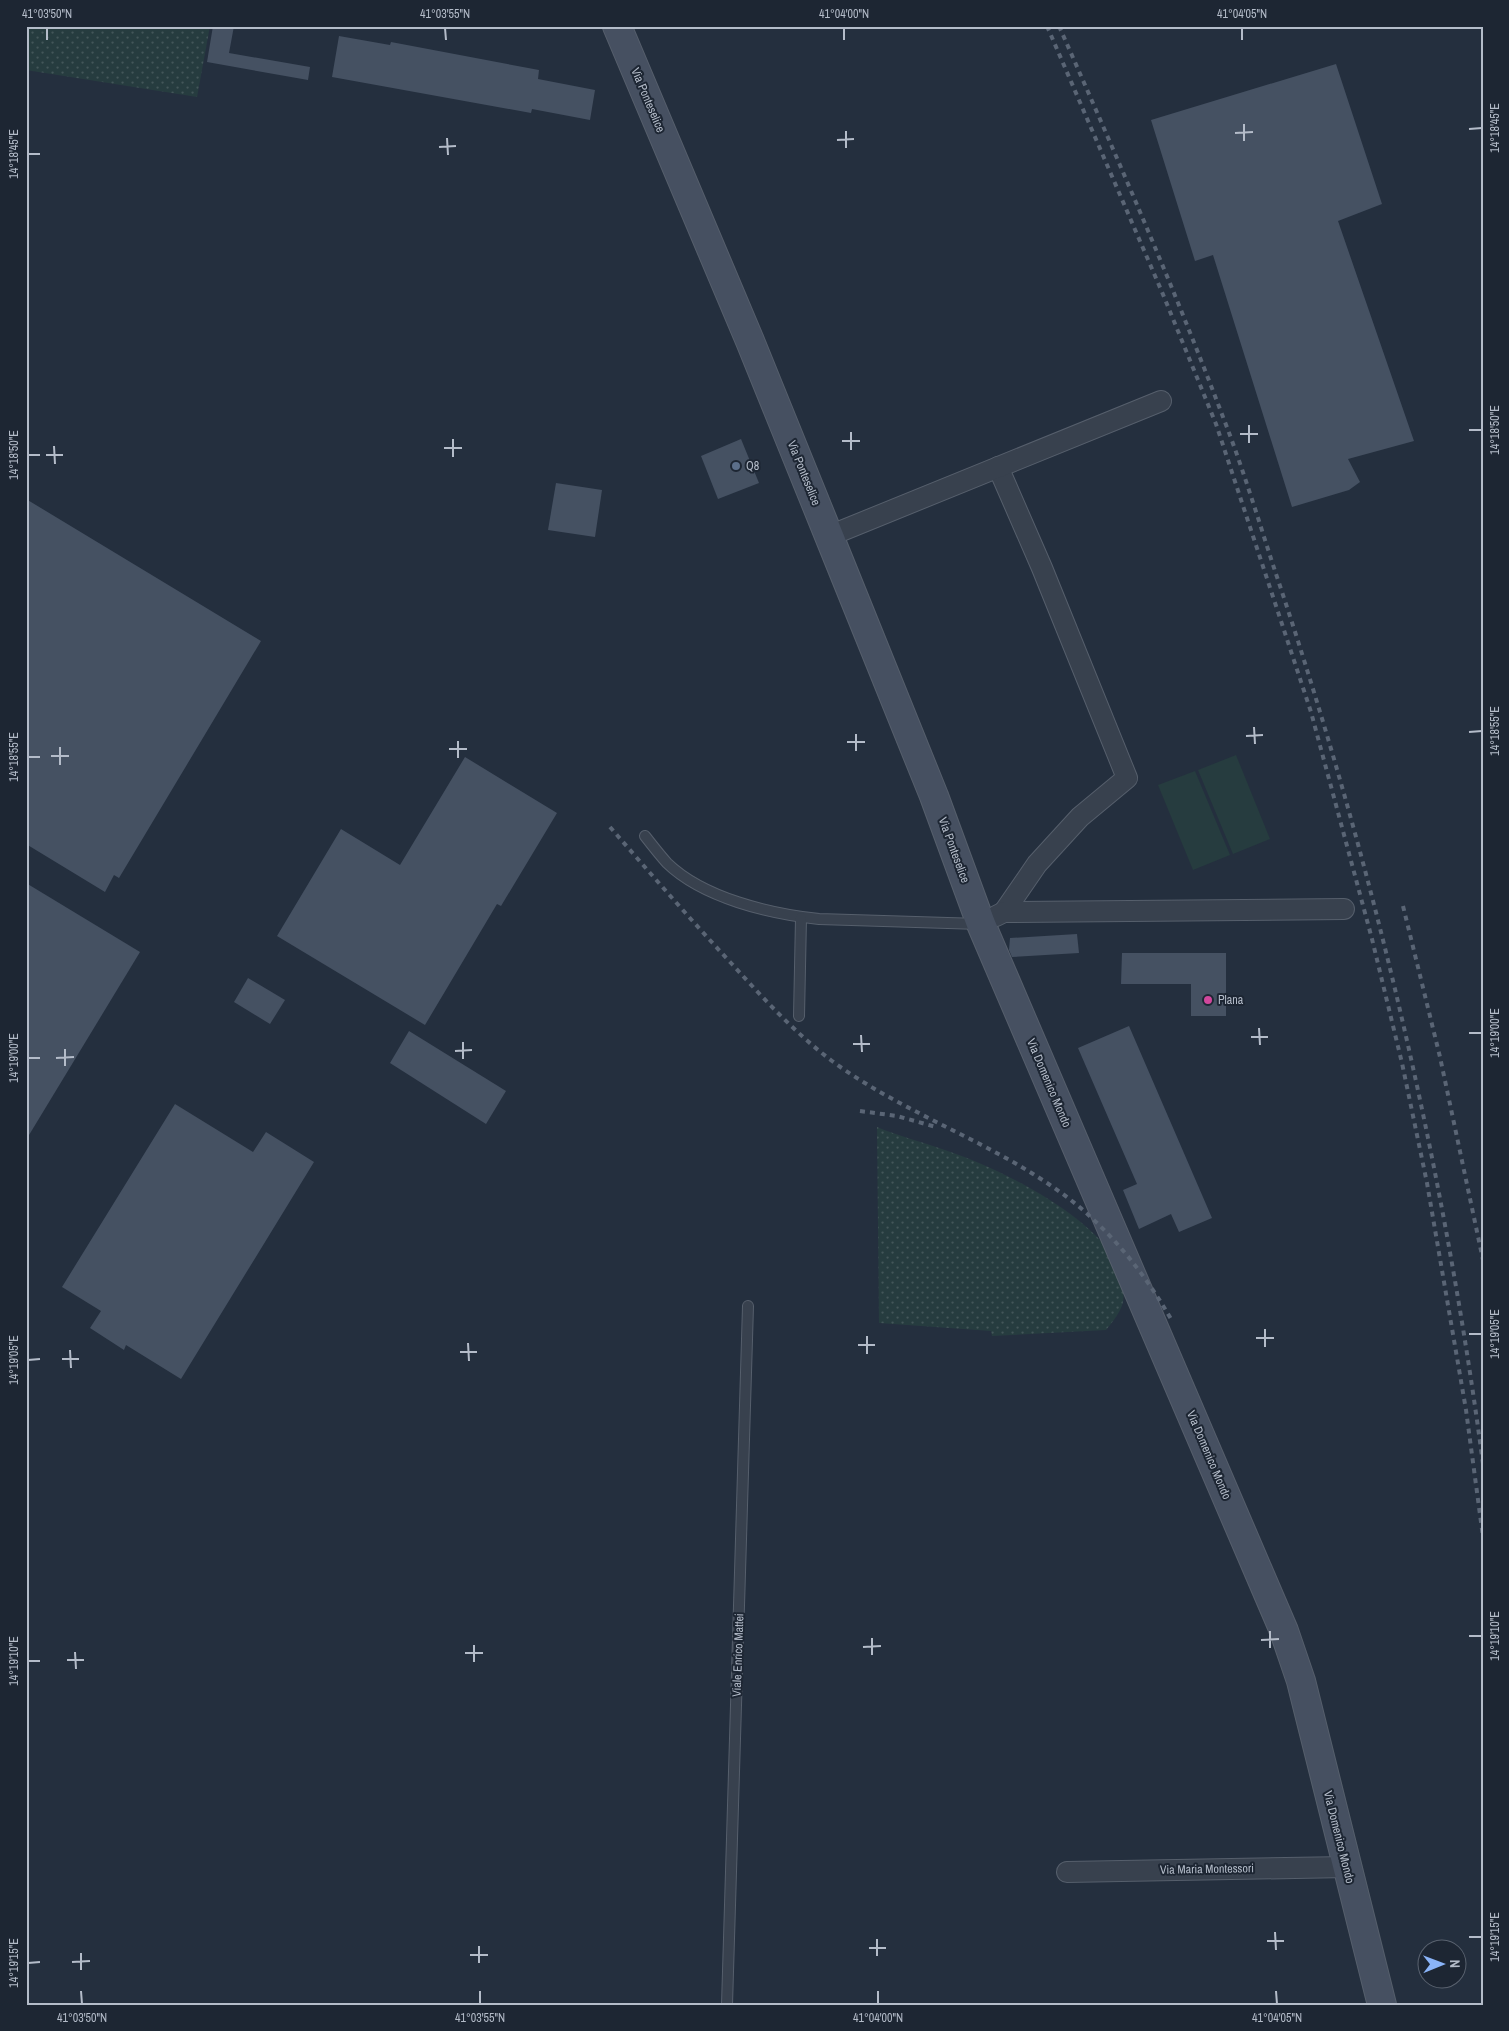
<svg xmlns="http://www.w3.org/2000/svg" width="1509" height="2031" viewBox="0 0 1509 2031" font-family="'Archivo Narrow',sans-serif">
<defs>
<pattern id="grass-dots" width="8" height="8" patternUnits="userSpaceOnUse" patternTransform="scale(1.25)"><rect width="8" height="8" fill="#263c3f"/><path d="M2 2h.1M6 6h.1" fill="none" stroke="#435659" stroke-width="1.8" stroke-linecap="round"/></pattern>
</defs>
<rect width="100%" height="100%" fill="#242f3e"/>
<g fill="url(#grass-dots)">
<path d="M26,26H210L197,97L26,70Z"/>
<path d="M877,1127C898,1136 920,1141 942,1149C992,1165 1066,1202 1102,1242C1107,1248 1110,1258 1114,1265C1128,1294 1128,1304 1106,1330L992,1336L991,1331L879,1323Z"/>
</g>
<g fill="#263c3f">
<path d="M1236,755L1270,839L1233,854L1198,770Z"/>
<path d="M1195,771L1230,855L1193,870L1158,785Z"/>
</g>
<g fill="#455162">
<path d="M213,26H234L229,53L310,67L308,80L207,62Z"/>
<path d="M339,36L390,45L391,42L539,70L538,79L595,90L590,120L532,109L531,113L332,77Z"/>
<path d="M1336,64L1382,204L1338,221L1414,441L1348,459L1360,482L1349,490L1292,507L1213,255L1195,261L1151,120Z"/>
<path d="M741,439L759,483L718,499L701,456Z"/>
<path d="M556,483L602,490L595,537L548,530Z"/>
<path d="M26,499L261,641L119,878L114,875L105,892L26,844Z"/>
<path d="M465,757L557,813L501,906L497,904L425,1025L277,936L341,829L400,865Z"/>
<path d="M26,883L140,952L26,1140Z"/>
<path d="M1077,934L1079,953L1012,957L1009,950L1010,938Z"/>
<path d="M1122,953H1226V1016H1191V984H1121Z"/>
<path d="M248,978L285,1000L270,1024L234,1002Z"/>
<path d="M1129,1026L1212,1218L1179,1232L1171,1214L1139,1229L1123,1190L1137,1184L1078,1048Z"/>
<path d="M409,1031L506,1091L486,1124L390,1063Z"/>
<path d="M175,1104L253,1152L266,1132L314,1162L181,1379L126,1345L124,1350L90,1328L101,1311L62,1287Z"/>
</g>
<g fill="none" stroke-linecap="round" stroke-linejoin="round">
<g stroke="#565f6c" stroke-width="12">
<g id="lane">
<path d="M645,836C652,845 659,854 667,863C703,898 770,914 819,919L980,924"/>
<path d="M799,1016L801,918"/>
<path d="M727,2005L748,1306"/>
</g>
</g>
<g stroke="#565f6c" stroke-width="22">
<g id="street">
<path d="M998,467L1042,568L1127,778L1080,817L1037,864L1004,912"/>
<path d="M829,536L1161,401"/>
<path d="M996,916L1004,912L1344,909"/>
<path d="M1067,1872L1347,1867"/>
</g>
</g>
<g stroke="#565f6c" stroke-width="30">
<path id="secondary" d="M617,26L750,341L829,536L934,796L981,924L1284,1631L1301,1681L1382,2005"/>
</g>
<use href="#lane" stroke="#38414e" stroke-width="10"/>
<use href="#street" stroke="#38414e" stroke-width="20"/>
<use href="#secondary" stroke="#465061" stroke-width="28"/>
<g stroke="#5a6575" stroke-width="4" stroke-dasharray="5 5" stroke-linecap="butt">
<path d="M1047,26L1162,292L1216,424L1311,712L1372,939L1402,1063L1427,1183L1466,1410L1483,1537"/>
<path d="M1059,26C1116,155 1173,285 1223,417C1243,468 1259,522 1276,574C1373,863 1443,1162 1483,1464"/>
<path d="M610,827C650,873 690,919 731,963C763,998 795,1033 832,1061C900,1111 981,1138 1050,1185C1101,1219 1141,1267 1171,1319"/>
<path d="M1403,906L1440,1057L1483,1260"/>
<path d="M860,1111L897,1116L936,1127"/>
</g>
</g>
<path fill="none" stroke="#b4bcc9" stroke-width="2" d="M47,28V40M445,28L446,40M844,28V40M1242,28V40M1244,124V141M1469,129L1482,128M846,131V148M1235,133L1253,132M447,138L448,155M837,140L854,139M439,147L456,146M28,154H40M1249,425V443M1469,430H1482M851,432V450M1240,434H1258M453,439V457M842,441H860M54,446L55,464M444,448H462M28,455H40M46,455H63M1254,727L1255,744M1469,732L1482,731M856,734V751M1246,736L1263,735M458,741V758M847,742H865M60,747V765M449,749H467M51,756H69M28,757H40M1259,1028L1260,1045M1469,1033H1482M861,1035L862,1052M1251,1037H1268M463,1042V1059M853,1044H870M65,1049V1066M455,1051L472,1050M28,1058H40M56,1058L74,1057M1265,1329V1347M1469,1334H1482M867,1336V1354M1256,1338H1274M468,1343L469,1361M858,1345H875M70,1350L71,1368M460,1352H477M62,1359H79M28,1360L40,1359M1270,1631V1648M1469,1636H1482M872,1638V1655M1261,1640L1279,1639M474,1645V1662M863,1647L881,1646M75,1652L76,1669M465,1653H483M67,1660H84M28,1661H40M1275,1932L1276,1950M1469,1937H1482M877,1939V1956M1267,1941H1284M479,1946V1963M869,1948H886M81,1953V1970M470,1955H488M72,1962L90,1961M28,1963L40,1962M81,1991L82,2004M480,1991V2004M878,1991V2004M1276,1991L1277,2004"/>
<circle fill="#5c6f8a" stroke="#1d2633" stroke-width="2" cx="736" cy="466" r="5"/>
<circle fill="#d1479c" stroke="#1d2633" stroke-width="2" cx="1208" cy="1000" r="5"/>
<g text-anchor="middle" stroke-width="4" stroke-linejoin="round" paint-order="stroke">
<g font-size="12" fill="#b4bcc9" stroke="#1d2633">
<text transform="translate(648 100) rotate(67)" y="4">Via Ponteselice</text>
<text transform="translate(804 473) rotate(68)" y="4">Via Ponteselice</text>
<text transform="translate(954 850) rotate(70)" y="4">Via Ponteselice</text>
<text transform="translate(1049 1083) rotate(67)" y="4">Via Domenico Mondo</text>
<text transform="translate(1209 1455) rotate(67)" y="4">Via Domenico Mondo</text>
<text transform="translate(738 1655) rotate(-88)" y="4">Viale Enrico Mattei</text>
<text transform="translate(1339 1837) rotate(76)" y="4">Via Domenico Mondo</text>
<text transform="translate(1207 1869) rotate(-1)" y="4">Via Maria Montessori</text>
</g>
<g font-size="12" fill="#b4bcc9" stroke="#1d2633" text-anchor="start">
<text x="746" y="470">Q8</text>
<text x="1218" y="1004">Plana</text>
</g>
</g>
<rect width="1509" height="2031" fill="none" stroke="#1d2633" stroke-width="55"/>
<g transform="translate(1442 1964) rotate(89)"><circle r="24" fill="#1d2633" stroke="#59626f"/>
<path d="M0-4L9 19L0 12L-9 19Z" fill="#8ab4f8"/>
<text y="-8" font-size="14" font-weight="bold" text-anchor="middle" fill="#b4bcc9">N</text>
</g>
<rect x="28" y="28" width="1454" height="1976" fill="none" stroke="#b4bcc9" stroke-width="2"/>
<g font-size="12" text-anchor="middle" fill="#b4bcc9">
<text x="47" y="18">41°03'50"N</text>
<text x="445" y="18">41°03'55"N</text>
<text x="844" y="18">41°04'00"N</text>
<text x="1242" y="18">41°04'05"N</text>
<text transform="translate(1495 128) rotate(-90)" y="4">14°18'45"E</text>
<text transform="translate(14 154) rotate(-90)" y="4">14°18'45"E</text>
<text transform="translate(1495 430) rotate(-90)" y="4">14°18'50"E</text>
<text transform="translate(14 455) rotate(-90)" y="4">14°18'50"E</text>
<text transform="translate(1495 731) rotate(-90)" y="4">14°18'55"E</text>
<text transform="translate(14 757) rotate(-90)" y="4">14°18'55"E</text>
<text transform="translate(1495 1033) rotate(-90)" y="4">14°19'00"E</text>
<text transform="translate(14 1058) rotate(-90)" y="4">14°19'00"E</text>
<text transform="translate(1495 1334) rotate(-90)" y="4">14°19'05"E</text>
<text transform="translate(14 1360) rotate(-90)" y="4">14°19'05"E</text>
<text transform="translate(1495 1636) rotate(-90)" y="4">14°19'10"E</text>
<text transform="translate(14 1661) rotate(-90)" y="4">14°19'10"E</text>
<text transform="translate(1495 1937) rotate(-90)" y="4">14°19'15"E</text>
<text transform="translate(14 1963) rotate(-90)" y="4">14°19'15"E</text>
<text x="82" y="2022">41°03'50"N</text>
<text x="480" y="2022">41°03'55"N</text>
<text x="878" y="2022">41°04'00"N</text>
<text x="1277" y="2022">41°04'05"N</text>
</g>
</svg>
